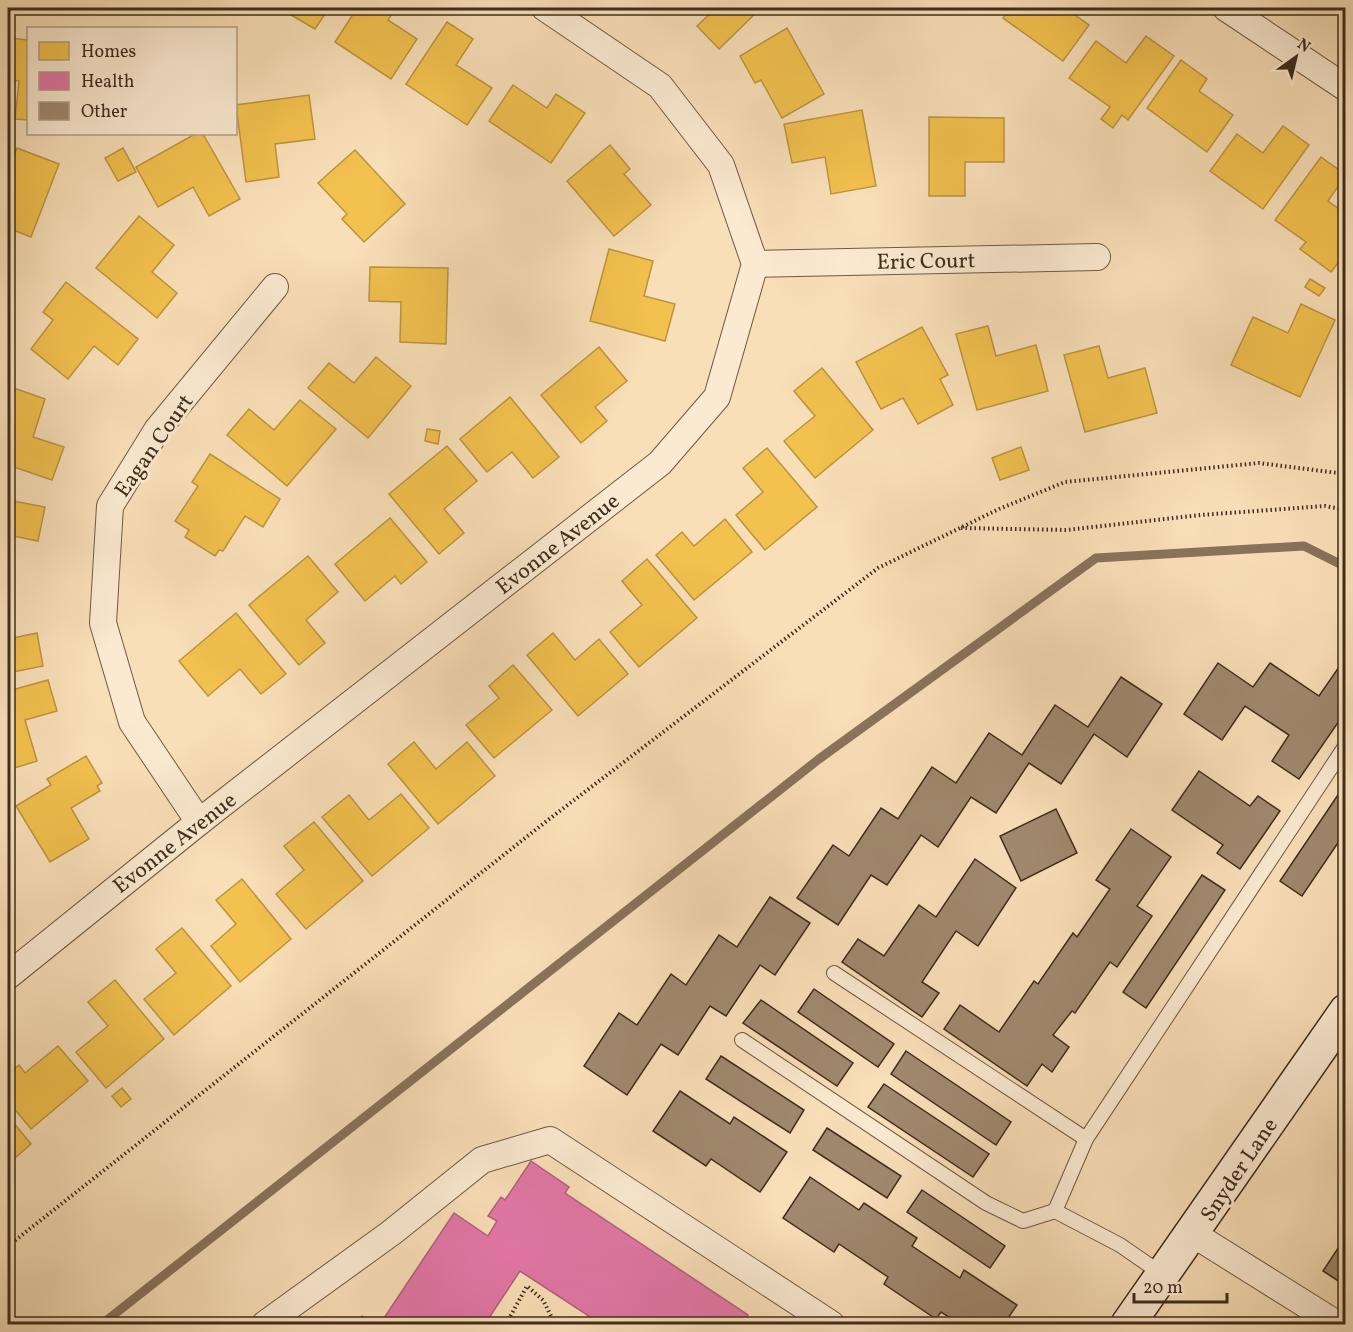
<svg xmlns="http://www.w3.org/2000/svg" width="1353" height="1332" viewBox="0 0 1353 1332" font-family="Vollkorn,serif">
<rect width="100%" height="100%" fill="#f9dfb8"/>
<filter id="stains"><feTurbulence type="fractalNoise" baseFrequency=".00333" numOctaves="4"/><feColorMatrix values="0 0 0 0 .2 0 0 0 0 .09 0 0 0 0 .02 0 0 0 .5 -.17"/></filter>
<radialGradient id="worn" r=".72"><stop offset=".6" stop-color="#630" stop-opacity="0"/><stop offset="1" stop-color="#630" stop-opacity=".3"/></radialGradient>
<g fill="#f2c14e" stroke="#bc9440" stroke-width="1.5">
<path d="M279,8H329L315,29Z"/>
<path d="M357,8H396L388,20L417,39L391,79L335,42Z"/>
<path d="M716,8H761L719,49L697,26Z"/>
<path d="M1011,8H1065L1089,25L1063,61L1003,18Z"/>
<path d="M447,22L473,39L456,65L492,88L467,125L406,84Z"/>
<path d="M787,28L824,94L782,118L761,80L755,83L740,56Z"/>
<path d="M1146,36L1174,56L1128,120L1122,115L1113,128L1101,119L1110,107L1069,78L1096,41L1126,63Z"/>
<path d="M8,38L28,40V120L15,119L19,81L8,80Z"/>
<path d="M1181,60L1207,79L1199,91L1233,115L1207,152L1147,108Z"/>
<path d="M513,85L547,108L556,94L585,113L551,163L489,121Z"/>
<path d="M309,95L315,139L275,144L279,177L246,182L236,105Z"/>
<path d="M862,110L876,186L831,194L825,157L792,163L784,124Z"/>
<path d="M929,117L1004,118V162H965V196H929Z"/>
<path d="M1283,126L1309,145L1263,209L1210,171L1237,134L1263,153Z"/>
<path d="M195,134H203L240,199L209,216L193,187L158,207L136,167Z"/>
<path d="M610,145L630,169L624,174L651,205L614,236L567,181Z"/>
<path d="M17,148L59,164L31,237L8,228V172Z"/>
<path d="M123,148L136,172L118,181L105,158Z"/>
<path d="M355,150L405,204L364,242L342,219L347,214L318,183Z"/>
<path d="M1321,157L1346,175L1328,201L1346,214V253L1331,272L1300,249L1306,242L1275,220Z"/>
<path d="M139,216L174,245L152,272L177,293L157,318L96,268Z"/>
<path d="M609,249L653,261L644,296L675,304L665,341L590,321Z"/>
<path d="M370,267L448,268L446,344L400,342L401,302L369,301Z"/>
<path d="M1310,279L1325,288L1319,296L1305,287Z"/>
<path d="M66,282L138,339L118,365L94,346L68,379L31,349L53,320L43,312Z"/>
<path d="M1301,304L1335,320L1300,397L1231,365L1253,317L1288,333Z"/>
<path d="M988,326L996,356L1036,345L1048,391L977,410L956,334Z"/>
<path d="M922,327L948,375L940,379L953,405L918,424L903,398L881,409L856,362Z"/>
<path d="M1099,346L1108,378L1145,368L1157,413L1085,432L1064,355Z"/>
<path d="M599,347L627,381L595,407L607,421L581,443L541,395Z"/>
<path d="M376,357L411,386L368,438L308,388L329,363L354,383Z"/>
<path d="M822,368L873,430L815,478L784,441L815,416L794,391Z"/>
<path d="M8,386L45,399L33,437L64,447L52,480L8,465Z"/>
<path d="M510,397L559,457L533,478L512,452L487,472L460,439Z"/>
<path d="M300,400L336,429L287,486L227,435L249,409L274,430Z"/>
<path d="M427,429L440,431L438,444L425,441Z"/>
<path d="M447,446L477,481L444,509L464,533L439,554L389,494Z"/>
<path d="M1021,447L1029,470L1000,480L992,458Z"/>
<path d="M767,448L817,507L765,550L736,515L763,492L743,468Z"/>
<path d="M210,454L280,499L263,527L245,516L223,551L219,550L215,556L185,537L189,530L175,521L198,486L192,482Z"/>
<path d="M8,500L45,507L38,541L8,535Z"/>
<path d="M390,518L427,562L401,584L395,576L365,601L335,564Z"/>
<path d="M725,519L752,552L694,600L656,555L682,532L694,546Z"/>
<path d="M308,556L338,592L306,620L325,643L299,665L249,605Z"/>
<path d="M647,559L697,618L639,667L610,632L642,605L622,581Z"/>
<path d="M236,613L286,674L261,694L240,669L208,696L179,661Z"/>
<path d="M37,633L43,666L8,673V639Z"/>
<path d="M553,633L575,660L599,639L628,674L578,716L527,655Z"/>
<path d="M513,665L552,710L494,758L466,725L499,698L489,686Z"/>
<path d="M48,680L57,711L25,720L37,761L8,770V691Z"/>
<path d="M414,742L436,769L467,742L495,776L438,824L388,764Z"/>
<path d="M86,756L102,783L97,786L100,791L71,808L89,839L50,862L16,806L51,785L47,779Z"/>
<path d="M401,794L429,828L372,876L322,817L349,795L369,820Z"/>
<path d="M314,822L363,881L306,929L276,894L304,870L284,846Z"/>
<path d="M242,879L291,939L240,982L211,946L236,924L216,900Z"/>
<path d="M182,928L231,986L174,1035L144,999L176,973L156,949Z"/>
<path d="M115,980L164,1039L106,1088L76,1052L108,1026L88,1002Z"/>
<path d="M58,1046L88,1081L31,1129L8,1101V1074L19,1065L25,1073Z"/>
<path d="M122,1088L131,1099L121,1107L112,1096Z"/>
<path d="M8,1116L31,1144L8,1164Z"/>
</g>
<g fill="#e377a8" stroke="#b2607f" stroke-width="1.5">
<path d="M531,1161L569,1187L565,1193L748,1315L741,1324H616L611,1321L608,1324H601L520,1271L485,1324H380L454,1213L488,1236L497,1221L488,1216L501,1197L505,1200Z"/>
<path d="M362,1316L374,1324H356Z"/>
<path d="M326,1317L337,1324H321Z"/>
</g>
<g fill="none" stroke-linecap="round" stroke-linejoin="round">
<path stroke="#89735b" stroke-width="9" d="M102,1324L819,759L1096,558L1304,546L1346,567"/>
</g>
<g fill="#a0896e" stroke="#3f2c1e" stroke-width="1.5">
<path d="M1218,663L1253,687L1270,663L1319,696L1339,667L1346,671V711L1299,779L1272,761L1289,735L1245,706L1222,740L1184,714Z"/>
<path d="M1121,677L1162,704L1127,757L1094,734L1061,784L1029,763L996,813L971,797L938,847L921,835L887,885L871,875L838,925L797,898L833,845L849,856L881,808L898,819L932,767L956,783L989,733L1022,755L1055,705L1088,727Z"/>
<path d="M1199,771L1250,806L1258,796L1280,811L1240,869L1217,853L1223,845L1172,810Z"/>
<path d="M1346,783V831L1302,896L1280,881Z"/>
<path d="M1056,809L1077,853L1021,881L1000,836Z"/>
<path d="M1131,829L1171,857L1137,906L1152,916L1117,967L1110,962L1075,1013L1072,1011L1053,1035L1069,1047L1052,1072L1042,1064L1027,1086L944,1029L960,1005L999,1032L1034,981L1038,984L1073,933L1077,937L1110,889L1096,880Z"/>
<path d="M975,859L1016,888L978,946L956,931L922,982L939,993L922,1017L842,962L858,939L884,956L919,905L936,917Z"/>
<path d="M1202,875L1225,890L1146,1008L1123,992Z"/>
<path d="M770,897L810,923L775,975L760,965L726,1016L710,1006L678,1055L661,1044L627,1095L584,1066L619,1013L637,1025L671,974L686,985L719,935L737,947Z"/>
<path d="M814,989L894,1044L878,1067L798,1012Z"/>
<path d="M761,1000L853,1063L837,1086L743,1023Z"/>
<path d="M906,1051L1011,1122L996,1145L891,1074Z"/>
<path d="M721,1056L804,1110L790,1133L706,1079Z"/>
<path d="M884,1084L989,1154L973,1177L868,1107Z"/>
<path d="M680,1091L730,1124L734,1117L787,1152L760,1192L711,1159L706,1166L653,1131Z"/>
<path d="M827,1128L901,1176L887,1198L813,1150Z"/>
<path d="M810,1177L859,1210L864,1203L917,1238L912,1246L960,1278L964,1270L1017,1305L1004,1324H960L941,1312L936,1319L884,1284L888,1277L839,1244L834,1252L783,1218Z"/>
<path d="M922,1190L1005,1246L990,1268L907,1212Z"/>
<path d="M1346,1236V1286L1323,1271Z"/>
</g>
<g fill="none" stroke-linecap="round" stroke-linejoin="round">
<g stroke="#6e5944" stroke-width="16">
<g id="lane">
<path d="M834,973L1086,1139"/>
<path d="M742,1040L986,1203L1023,1221L1055,1211"/>
<path d="M1162,1274L1120,1245L1055,1211L1086,1139L1346,745"/>
</g>
</g>
<g stroke="#6e5944" stroke-width="28">
<g id="street">
<path d="M1226,8L1346,88"/>
<path d="M755,264L1097,257"/>
<path d="M199,822L132,722L103,623L110,506L157,430L275,287"/>
<path d="M8,976L199,822L660,463L717,397L755,264L721,165L660,86L545,8"/>
<path d="M1193,1234L1337,1324"/>
<path d="M265,1324L391,1233L482,1160L550,1140L831,1324"/>
</g>
</g>
<g stroke="#3f2c1e" stroke-width="36">
<path id="secondary" d="M1128,1324L1346,1011"/>
</g>
<g stroke="#3f2c1e" stroke-width="4" stroke-dasharray="1.5 3" stroke-linecap="butt">
<path d="M961,528L1067,530L1201,515L1325,506L1346,510"/>
<path d="M8,1246L548,820L878,568L999,509L1065,482L1259,463L1346,474"/>
<path d="M745,1320L752,1324"/>
<path d="M506,1324L527,1286L543,1300L555,1324"/>
</g>
<use href="#lane" stroke="#fbead1" stroke-width="14"/>
<use href="#street" stroke="#fbead1" stroke-width="26"/>
<use href="#secondary" stroke="#fbead1" stroke-width="33"/>
</g>
<g text-anchor="middle" stroke-width="6" stroke-linejoin="round" paint-order="stroke">
<g font-size="22" fill="#3f2c1e" stroke="#fbead1">
<text transform="translate(926 260) rotate(-1)" y="8">Eric Court</text>
<text transform="translate(153 445) rotate(-55)" y="8">Eagan Court</text>
<text transform="translate(557 543) rotate(-38)" y="8">Evonne Avenue</text>
<text transform="translate(174 842) rotate(-38)" y="8">Evonne Avenue</text>
<text transform="translate(1238 1169) rotate(-56)" y="8">Snyder Lane</text>
</g>
</g>
<rect width="1353" height="1332" fill="none" stroke="#f9dfb8" stroke-width="30"/>
<rect x="9" y="9" width="1335" height="1314" fill="none" stroke="#3f2c1e" stroke-width="3"/>
<rect x="15" y="15" width="1323" height="1302" fill="none" stroke="#3f2c1e" stroke-width="1.5"/>
<rect x="27" y="27" width="210" height="108" fill="#fbead1" stroke="#b09e89" stroke-width="1.5"/>
<rect x="39" y="42" width="30" height="18" fill="#f2c14e" stroke="#b09e89" stroke-width="1.5"/>
<text x="81" y="57" font-size="18" fill="#3f2c1e">Homes</text>
<rect x="39" y="72" width="30" height="18" fill="#e377a8" stroke="#b09e89" stroke-width="1.5"/>
<text x="81" y="87" font-size="18" fill="#3f2c1e">Health</text>
<rect x="39" y="102" width="30" height="18" fill="#a0896e" stroke="#b09e89" stroke-width="1.5"/>
<text x="81" y="117" font-size="18" fill="#3f2c1e">Other</text>
<g transform="translate(1296 57) rotate(34)" stroke="#fbead1" stroke-width="4.5" paint-order="stroke">
<path d="M0-4.5L10 22L0 15L-10 22Z" fill="#3f2c1e"/>
<text y="-9" font-size="16" font-weight="bold" text-anchor="middle" fill="#3f2c1e">N</text>
</g>
<path d="M1134 1293v9h93v-9" fill="none" stroke="#3f2c1e" stroke-width="3"/>
<text x="1143" y="1293" font-size="18" fill="#3f2c1e" stroke="#fbead1" stroke-width="4.5" paint-order="stroke">20 m</text>
<rect width="100%" height="100%" filter="url(#stains)"/>
<rect width="100%" height="100%" fill="url(#worn)"/>
</svg>
